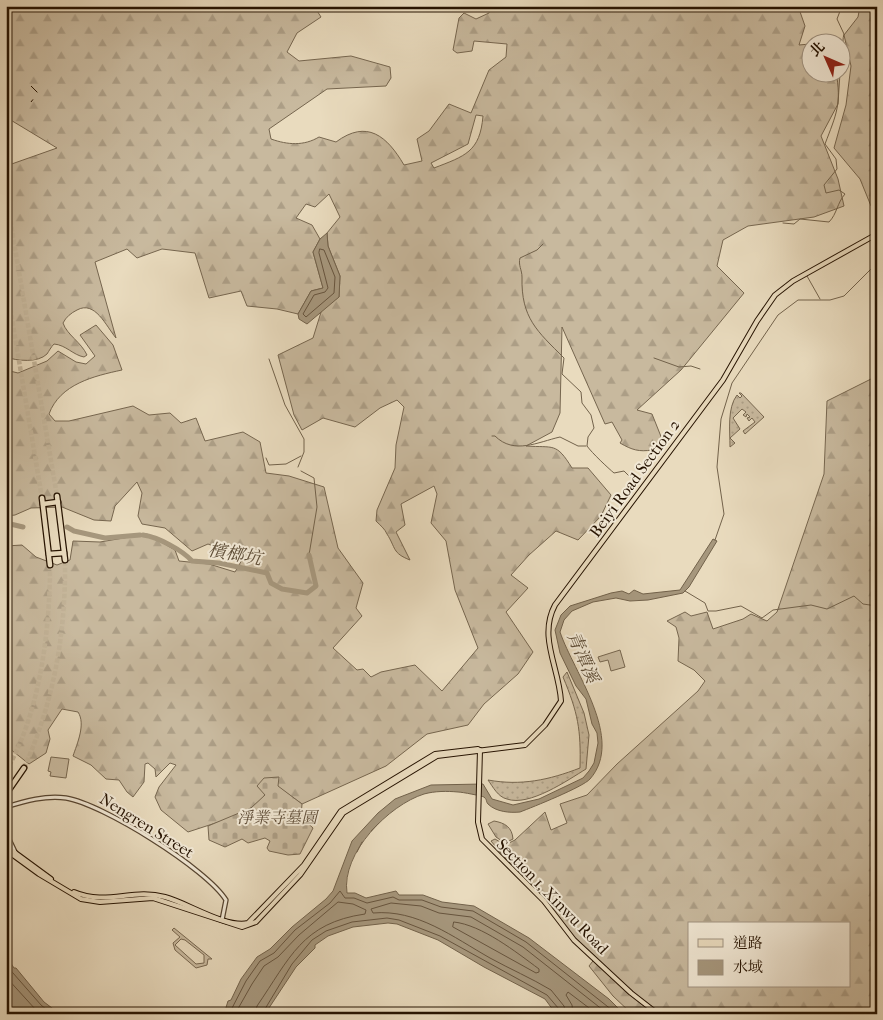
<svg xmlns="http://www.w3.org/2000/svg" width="883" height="1020" viewBox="0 0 883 1020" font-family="'IM FELL French Canon','Noto Serif TC',serif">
<defs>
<pattern id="green-dots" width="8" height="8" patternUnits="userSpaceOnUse" patternTransform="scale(1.25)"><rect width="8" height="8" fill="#c8b99e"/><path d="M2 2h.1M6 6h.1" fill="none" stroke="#ac9e86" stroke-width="1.8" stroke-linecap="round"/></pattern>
<pattern id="forest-firs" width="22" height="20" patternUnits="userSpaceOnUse" patternTransform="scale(1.25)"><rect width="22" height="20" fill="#c8b99e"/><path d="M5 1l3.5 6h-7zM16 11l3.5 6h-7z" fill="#ac9e86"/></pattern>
<pattern id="cemetery-stones" width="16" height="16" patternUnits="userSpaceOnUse" patternTransform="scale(1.25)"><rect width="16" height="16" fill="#c8b99e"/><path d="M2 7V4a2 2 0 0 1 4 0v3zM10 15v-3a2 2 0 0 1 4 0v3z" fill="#ac9e86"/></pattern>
</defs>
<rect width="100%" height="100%" fill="#e9dbbe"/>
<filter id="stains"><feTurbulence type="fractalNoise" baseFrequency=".004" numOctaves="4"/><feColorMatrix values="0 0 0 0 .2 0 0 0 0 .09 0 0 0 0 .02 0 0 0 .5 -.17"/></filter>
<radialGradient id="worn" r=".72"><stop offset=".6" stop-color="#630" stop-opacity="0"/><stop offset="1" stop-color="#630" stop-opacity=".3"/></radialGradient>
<g fill="url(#green-dots)" stroke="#76664f">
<path d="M739,393H741L764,417L745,434L743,431L755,422L752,418L749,421L747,418L750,417L747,414L746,417L743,415L746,412L742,409L733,418L740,429L730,438L735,443L730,447C730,431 727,408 737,395L740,398L742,396Z"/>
<path d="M567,672L584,713L589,735L586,769C568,780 529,807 507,799C498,797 493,787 488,780C521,786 549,780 580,768C581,729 578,713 563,677Z"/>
</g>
<g fill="url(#forest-firs)" stroke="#76664f" fill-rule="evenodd">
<path d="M6,6H314L321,17L297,33L287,52L299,61L351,56L390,67L391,78L386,86L327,89L269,129L271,139C288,145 304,146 319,137L336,142C367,119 387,136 404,165L422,161L417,139L429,131L449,104L471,113L489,70L506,57L507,44L474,41L472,51L457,53L453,50L459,18L464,13L476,19L489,13L491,6H798L805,26L799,45L810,44V72L840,73L838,104L821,136L838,179L844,206L814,217L748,226L723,240L717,266L744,293L681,370L637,410L652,414L662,439L652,450C639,452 632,450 620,443L622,440L612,422L605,424L562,327L560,413L552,432L526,446C554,448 556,442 572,468H588L611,495L601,516L578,540L556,531L529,555L511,575L528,588L506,612L533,652L518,674L484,704L468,725L427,734L386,766L302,804L277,786L251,808L234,817L188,832L161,810L155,797L159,787L176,765L170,763L156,777L155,769L148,763L145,764L144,782L133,797L127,792L119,780L106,779L91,765L73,756C77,744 86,724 78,712L62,709L48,730L50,739L46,753L29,764L9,748L6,753V546L22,545L36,557L57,565L70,560L73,541L100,542L147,534L175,550L179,561L209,564L235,572L243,558L208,544L192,551L165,528L142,524L138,516L142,493L137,482L115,506L111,521L94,520L62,507L31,508L15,515L6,516V370L18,373L47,361L58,351L76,362L86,364L95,356L80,335L96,325L113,345L122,370C94,376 60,384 49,414L55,421H69L133,406L149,415L170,413L181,423L196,418L205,441L243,432L260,442L266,473L289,476L324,487L338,548L363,583L356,608L362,616L333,648L357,670L363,669L371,677L381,672L415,665L442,691L478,648L455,590L446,541L431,523L437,494L434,486L401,504L405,525L396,532L410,560C392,553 396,548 387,534C385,529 380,525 376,521L377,510L395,468L396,445L404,407L397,400L380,408L355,427L323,418L302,430L294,415L278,355L313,338L322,309L339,297L340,276L328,246L327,233L340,217L329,194L315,207L306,204L296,218L312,225L320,239L313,252L323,288L311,291L298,314L277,309L247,306L241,291L209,298L195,253L162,249L137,258L127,249L95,262L116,338C106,326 95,300 77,310C71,313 66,317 63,323C67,335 81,342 87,355L84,357C73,355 66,345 54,344C51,347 49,351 47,354C38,363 17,361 6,357V166L57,148L9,119L6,103ZM476,115L483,116C480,152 465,156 434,168L431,163L468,144Z"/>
<path d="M860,6H877V204L871,206L860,179L834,148L846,105L851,66L844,35L858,17Z"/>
<path d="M877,376V1014H632L613,996L589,966L596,957L572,938L491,841L495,839L505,845L515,840L545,812L551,830L567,823L560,804L587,795L617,764L698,691L705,681L694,670L678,661L679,638L676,627L667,621L685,612L691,616L707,612L713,629L743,619L751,614L767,621L777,612L824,474L827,401ZM689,924H849V986H689Z"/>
</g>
<g fill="url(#cemetery-stones)" stroke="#76664f">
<path d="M279,777L278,786L302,804L301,817L313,828L300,854L288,855L269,851L267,848L270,841L265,838L248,843L242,839L225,847L209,840L208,826L251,808L265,795L257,786L264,778Z"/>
<path d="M494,821C505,823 512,827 513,839L505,843L496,837L488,824Z"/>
</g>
<g fill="#c8b99e" stroke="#76664f" fill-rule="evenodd">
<path d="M620,650L625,667L611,671L608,660L600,662L598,657Z"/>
<path d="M51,757L69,759L66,778L50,776L51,772L48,771Z"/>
<path d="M174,928L212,959H208L207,965L196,968L175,950L173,943L180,937L172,930ZM181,939L185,940L204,955V963L196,964L175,945Z"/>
</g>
<g fill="#a6977d" stroke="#72624b">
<path d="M327,233L328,246L340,276L339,297L307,324L299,319L298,314L311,291L323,288L313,252L320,239Z"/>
<path d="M713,539L717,541L689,587L683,593L648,600L630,601L616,598L593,602L572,611L564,620L560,632C574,673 625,739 590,779C583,787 533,807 520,812C510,813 496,812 488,804C485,800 488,801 484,797C482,796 462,792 458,792C447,791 435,791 424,794C389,805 341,853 347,893H355L366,898L396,891L399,895H423L442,902L474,906L529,938L609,999L624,1014H556L545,999L484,967L438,940L397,924L388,923L353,927L328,936L315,945V948L296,967L265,1014H224L228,1001L231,1000L241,979L257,957L270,949L292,927L326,899L333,891L352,841L378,813L395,799L431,785L483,784L492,799L513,805L539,799L583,778L589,771L594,763L598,743L597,733L592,724L586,699L576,686L560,653L555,630L561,615L570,606L611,593L622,591L629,594L634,590L643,594L680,590Z"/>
<path d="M6,956L14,968H16L44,1002L60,1014H6Z"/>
</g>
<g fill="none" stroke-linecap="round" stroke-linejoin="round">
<g stroke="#66543e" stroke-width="1">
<path d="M320,249L324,250L335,277L334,293L306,317L303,314L314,295L325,292L328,288L319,253Z"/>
<path d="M454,922C482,925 516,952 539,969V972L536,973L453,927Z"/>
<path d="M6,965L41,1005L52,1014"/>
<path d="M6,977L36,1010L43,1014"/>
<path d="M229,1014L246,981L260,961L274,953L295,930L330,903L340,891L345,898H354L367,903L393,897L399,900H422L441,907L473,911L526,942L617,1014"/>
<path d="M235,1014L252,984L264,966L278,957L299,935L338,902L353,904L366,910L365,914C302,923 290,958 257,1006L255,1014"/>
<path d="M262,1014L292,964L312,940L326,931L352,922L387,918L399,920L440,936L547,995L559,1009V1014"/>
<path d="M566,1014L564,1006L551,990C531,978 510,969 490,958C453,937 417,909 373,913L371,909L391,903L421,906L439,913L471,917L523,947L608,1014"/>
<path d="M573,1014L572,1005L566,995L568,992L597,1014"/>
</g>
<g stroke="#72624b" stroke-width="1">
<path d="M840,63C846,53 841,44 844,34L837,19L842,6"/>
<path d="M783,223L794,224L800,219L829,222C837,214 837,203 845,194L839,190L826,193L824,185L837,169L836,159L825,144C836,115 842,104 836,72"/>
<path d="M543,244L537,250L520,258C518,265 522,270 522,277C521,318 537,331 564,358L562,374L581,392L582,403L591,415L594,428L588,437L587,446C592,453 608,468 614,473L624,471L630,477"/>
<path d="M807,276L820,299"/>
<path d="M654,358L679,367L691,366L700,369"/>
<path d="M269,359L285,405L304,439V452L298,467"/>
<path d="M492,436H495C514,455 538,442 560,437L578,446H586"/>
<path d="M266,458L269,465L286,464L301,456"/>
<path d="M301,471L314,478L317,507L309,555"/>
<path d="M715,540L724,514L717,467L721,419L732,383L778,315L798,300H830L844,296L877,263"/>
<path d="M685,591L705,603L708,611H716L741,606L762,618L773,610L811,605L827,609L854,596L863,604L877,606"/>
<path d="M371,831L379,823"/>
<path d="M357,852L362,842"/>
</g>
<g stroke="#a6977d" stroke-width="5">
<path d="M6,523L23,527"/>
<path d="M67,527L74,531L105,538L140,535"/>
<path d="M143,535C158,537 182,550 192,561L219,563L267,573L271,583L282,589L307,593L316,586L309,555"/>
</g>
<g stroke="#c2b398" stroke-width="4.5" stroke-dasharray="4.5 2" stroke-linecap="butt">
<path d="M6,195L57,496"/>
<path d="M6,283L42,498"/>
<path d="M24,768C54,702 66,632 65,560"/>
<path d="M6,771C40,714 50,630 50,565"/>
</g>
<g stroke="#564430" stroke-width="5.5">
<g id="tertiary">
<path d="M6,807C25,801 46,795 66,798C103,804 207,869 226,900L222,920"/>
<path d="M6,833L16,854"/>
</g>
</g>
<g stroke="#251200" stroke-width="6">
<g id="primary">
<path d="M480,750L478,822L482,839L544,901L574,940L631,993L658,1014"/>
<path d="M6,846L51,879"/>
<path d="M6,850L39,874L81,899L100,902L153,898L242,927L256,922L300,875L343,813L437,756L525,745L545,725L561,701C559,667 538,637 555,605L723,380L757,321L775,295L793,281L877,234"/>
<path d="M74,892C107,906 132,888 165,897C188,903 225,928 248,923L304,865L341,811L435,754L478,749"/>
</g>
</g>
<g stroke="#251200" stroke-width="7">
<g id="motorway">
<path d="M57,496L65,560"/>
<path d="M42,498L50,565"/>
<path d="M43,504L58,502"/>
<path d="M49,554L64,553"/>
<path d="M6,794L24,768"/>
</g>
</g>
<use href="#tertiary" stroke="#f1e8d5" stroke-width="3"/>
<use href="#primary" stroke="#e9dbbe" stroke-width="4"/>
<use href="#motorway" stroke="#e9dbbe" stroke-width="4.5"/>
<path stroke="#251200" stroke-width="1" stroke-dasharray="9 9" stroke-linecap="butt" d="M31,86L38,93L31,102"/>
</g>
<g text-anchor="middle" stroke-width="4" stroke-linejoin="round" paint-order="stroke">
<g font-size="16" fill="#251200" stroke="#f1e8d5">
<text transform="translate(634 478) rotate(-54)" y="6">Beiyi Road Section 2</text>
<text transform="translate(147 825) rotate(32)" y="6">Nengren Street</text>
<text transform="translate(553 896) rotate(46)" y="6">Section 1, Xinwu Road</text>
</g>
<g font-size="16" font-style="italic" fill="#5e4c37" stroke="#f1e8d5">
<text x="277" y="823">淨業寺墓園</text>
</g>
<g font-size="18" font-style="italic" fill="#5f4e38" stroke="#f1e8d5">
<text transform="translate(235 554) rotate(10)" y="6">檳榔坑</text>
<text transform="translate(583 657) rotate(67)" y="6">青潭溪</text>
</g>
</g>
<rect width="883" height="1020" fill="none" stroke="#e9dbbe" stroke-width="25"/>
<rect x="8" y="8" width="868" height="1005" fill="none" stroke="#251200" stroke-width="2.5"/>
<rect x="12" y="12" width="858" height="995" fill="none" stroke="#251200"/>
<rect x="688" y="922" width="162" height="65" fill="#f1e8d5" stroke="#9f9280"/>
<rect x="698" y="939" width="25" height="8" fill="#e9dbbe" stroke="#9f9280"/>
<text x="733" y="948" font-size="15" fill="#251200">道路</text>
<rect x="698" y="960" width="25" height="15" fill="#a6977d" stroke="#9f9280"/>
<text x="733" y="972" font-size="15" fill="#251200">水域</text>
<g transform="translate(826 58) rotate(315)"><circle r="24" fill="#f1e8d5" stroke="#9f9280"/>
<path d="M0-4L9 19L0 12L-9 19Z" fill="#8f2418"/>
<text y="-8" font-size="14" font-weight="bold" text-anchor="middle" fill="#251200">北</text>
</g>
<rect width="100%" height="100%" filter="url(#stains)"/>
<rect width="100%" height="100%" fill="url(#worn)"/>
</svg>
